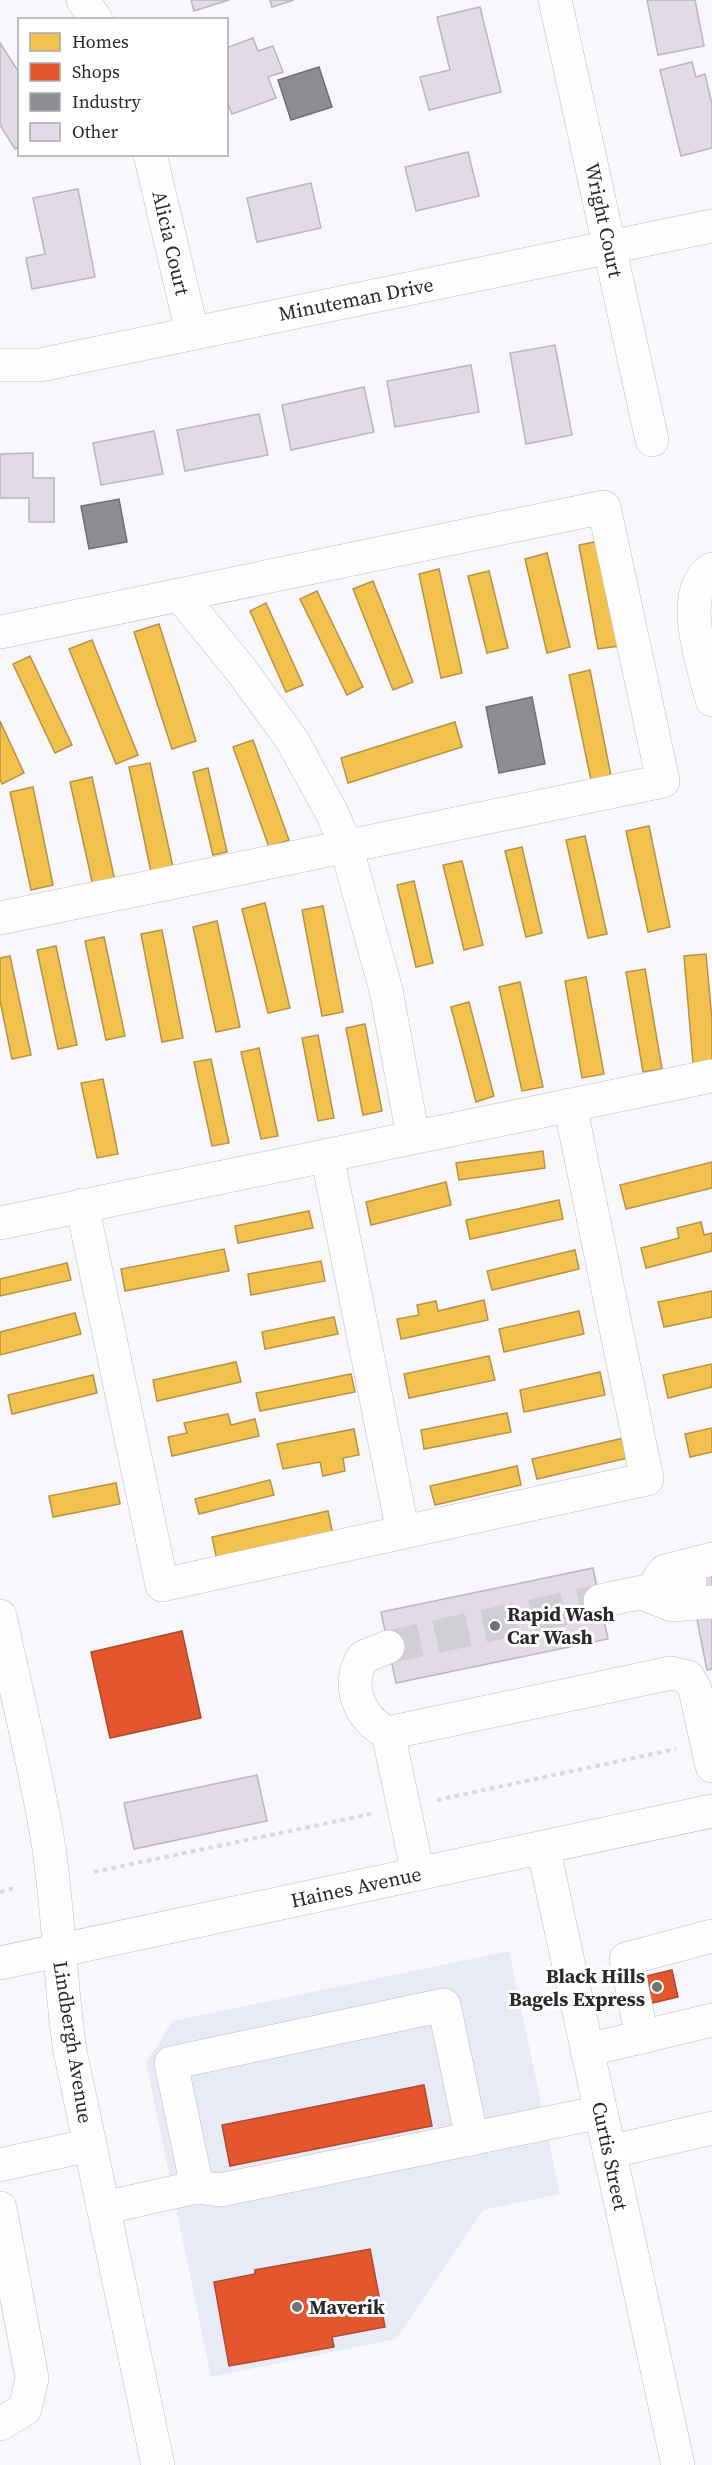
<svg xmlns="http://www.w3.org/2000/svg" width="712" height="2465" viewBox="0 0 712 2465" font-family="'Source Serif 4',serif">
<rect width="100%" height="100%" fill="#f7f7fc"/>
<path fill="#e8eaf6" d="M509,1951L560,2194L483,2210L396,2339L211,2377L146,2062L173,2021Z"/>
<g fill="#f2c14e" stroke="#b69344" stroke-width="1.5">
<path d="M599,541L619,646L598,649L579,545Z"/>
<path d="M547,553L570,647L547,653L525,559Z"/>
<path d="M439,569L462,673L441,678L419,574Z"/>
<path d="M489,571L508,648L487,653L468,576Z"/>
<path d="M373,581L413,682L393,690L353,589Z"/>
<path d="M317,591L363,687L347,695L300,599Z"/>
<path d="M266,603L303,685L286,692L250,611Z"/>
<path d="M159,624L196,741L172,749L134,632Z"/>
<path d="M92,640L138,755L116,764L69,649Z"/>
<path d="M30,656L72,745L55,753L13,664Z"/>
<path d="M590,670L611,776L591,780L569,675Z"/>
<path d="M0,721L24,773L2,784L0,779Z"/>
<path d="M455,722L462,747L348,783L341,758Z"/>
<path d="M253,740L289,840L269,847L233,747Z"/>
<path d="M150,763L173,867L151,872L129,767Z"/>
<path d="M208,768L227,852L213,855L193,772Z"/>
<path d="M92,777L115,881L93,886L70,782Z"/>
<path d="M33,787L53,885L31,890L10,792Z"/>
<path d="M649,826L670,927L648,932L626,831Z"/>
<path d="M585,836L607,934L588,938L566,840Z"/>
<path d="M522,847L542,933L526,937L505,851Z"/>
<path d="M462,861L483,945L464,950L443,865Z"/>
<path d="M414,881L433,963L416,967L397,885Z"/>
<path d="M265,903L290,1008L268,1013L242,909Z"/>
<path d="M323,906L343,1012L322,1016L302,910Z"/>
<path d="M217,921L240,1027L216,1032L193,927Z"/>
<path d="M162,930L183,1038L162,1042L141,934Z"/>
<path d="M104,937L125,1036L106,1040L85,941Z"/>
<path d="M56,946L77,1045L58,1049L37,950Z"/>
<path d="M706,954L712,1020V1062L693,1063L684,956Z"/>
<path d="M10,956L31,1055L12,1059L0,1001V958Z"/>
<path d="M645,969L662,1069L643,1072L626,972Z"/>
<path d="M586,977L604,1074L582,1078L565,981Z"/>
<path d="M520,982L543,1087L522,1091L499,987Z"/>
<path d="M469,1002L494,1096L476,1102L451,1007Z"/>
<path d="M365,1024L382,1111L363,1115L346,1028Z"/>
<path d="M318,1035L334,1118L318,1121L302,1038Z"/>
<path d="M259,1048L278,1136L261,1139L241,1052Z"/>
<path d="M211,1059L229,1143L212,1146L194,1062Z"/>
<path d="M103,1079L118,1154L97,1158L81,1083Z"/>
<path d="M543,1151L545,1168L459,1180L456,1163Z"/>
<path d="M712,1162V1188L626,1209L620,1185Z"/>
<path d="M446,1182L451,1205L371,1225L366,1202Z"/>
<path d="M559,1200L563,1219L470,1239L466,1220Z"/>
<path d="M309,1211L313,1228L238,1243L235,1226Z"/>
<path d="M701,1222L704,1235L712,1233V1251L646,1268L641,1248L679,1238L677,1228Z"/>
<path d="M224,1249L229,1271L125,1291L121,1269Z"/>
<path d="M575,1250L579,1269L492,1290L487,1271Z"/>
<path d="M321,1261L325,1281L251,1295L248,1274Z"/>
<path d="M67,1263L71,1280L0,1296V1279Z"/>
<path d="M712,1291V1317L664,1327L658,1302Z"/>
<path d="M484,1300L488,1320L401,1339L397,1319L419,1315L417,1305L436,1301L438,1311Z"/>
<path d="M579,1311L584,1334L504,1352L499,1329Z"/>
<path d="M75,1313L81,1334L0,1355V1332Z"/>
<path d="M334,1317L338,1334L265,1349L262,1332Z"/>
<path d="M489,1356L495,1380L409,1398L404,1374Z"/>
<path d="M236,1362L241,1382L157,1401L153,1380Z"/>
<path d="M712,1364V1387L668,1398L663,1375Z"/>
<path d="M600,1372L605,1395L524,1412L520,1390Z"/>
<path d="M351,1374L355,1392L260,1411L256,1393Z"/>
<path d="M93,1375L97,1393L12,1414L8,1395Z"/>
<path d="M507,1413L511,1432L424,1449L421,1430Z"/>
<path d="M228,1414L231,1425L255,1419L259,1436L172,1456L168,1437L187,1433L184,1423Z"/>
<path d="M712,1428V1452L690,1457L685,1434Z"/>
<path d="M354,1429L359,1455L343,1458L345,1471L323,1476L320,1462L283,1469L277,1444Z"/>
<path d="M624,1438L628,1458L537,1479L532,1459Z"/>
<path d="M517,1466L521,1485L435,1505L430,1486Z"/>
<path d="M270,1480L274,1495L199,1514L195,1499Z"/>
<path d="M116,1483L120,1504L53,1517L49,1496Z"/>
<path d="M328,1511L333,1535L217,1560L212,1537Z"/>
</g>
<g fill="#e4572e" stroke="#ac492e" stroke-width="1.5">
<path d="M182,1631L201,1718L110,1738L91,1652Z"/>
<path d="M672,1970L678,1997L644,2005L638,1978Z"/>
<path d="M424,2085L432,2126L230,2166L222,2125Z"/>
<path d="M370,2249L385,2327L332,2337L334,2347L229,2366L214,2282L255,2274V2270Z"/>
</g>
<g fill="#8d8d92" stroke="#6f6f74" stroke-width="1.5">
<path d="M319,67L332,107L291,120L278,80Z"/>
<path d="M119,499L127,542L89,549L81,506Z"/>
<path d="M532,697L545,764L499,773L486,707Z"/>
</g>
<g fill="#e2dae7" stroke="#b8b7bb" stroke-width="1.5">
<path d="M191,0H229L194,11Z"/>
<path d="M270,0H294L272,7Z"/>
<path d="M647,0H695L704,46L658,55Z"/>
<path d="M480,7L501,92L429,110L420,77L450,70L437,17Z"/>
<path d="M253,38L258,51L273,46L283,72L268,77L276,98L232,114L226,99V48Z"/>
<path d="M0,43L20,74V146L15,149L0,125Z"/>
<path d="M692,62L696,77L705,74L712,104V148L681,156L660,70Z"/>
<path d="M468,152L479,196L416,211L405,167Z"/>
<path d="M311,183L321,228L257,242L247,198Z"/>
<path d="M78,189L95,277L32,289L26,258L45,254L33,198Z"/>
<path d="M555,345L572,435L526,444L510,353Z"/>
<path d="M471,365L479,412L395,427L387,381Z"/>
<path d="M364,387L374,432L291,450L282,405Z"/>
<path d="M259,414L268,455L185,471L177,430Z"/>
<path d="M154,431L163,474L101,485L93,443Z"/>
<path d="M33,453V478H54V522H29V498H0V454Z"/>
<path d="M712,1548V1669L707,1670L684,1553Z"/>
<path d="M593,1568L608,1639L396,1683L381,1612Z"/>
<path d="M257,1775L267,1821L134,1849L124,1803Z"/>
</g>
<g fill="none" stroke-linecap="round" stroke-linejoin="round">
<path stroke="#ceced3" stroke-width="33" stroke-dasharray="33 16" stroke-linecap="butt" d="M388,1647L600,1601"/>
<g stroke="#bdbdc1" stroke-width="34">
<g id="minor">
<path d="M83,0L96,20"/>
<path d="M555,0L652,440"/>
<path d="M150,154L192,332"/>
<path d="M0,365H40L712,226"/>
<path d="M712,569C676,592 704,667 712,700"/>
<path d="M180,595L241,670L292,740L332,813L346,846L386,990L413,1137"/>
<path d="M0,632L604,507L663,781L0,918"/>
<path d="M327,1155L403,1532"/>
<path d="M82,1205L162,1585L647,1479L570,1105"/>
<path d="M0,1223L712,1076"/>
<path d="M659,1578L665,1571L712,1559"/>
<path d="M647,1595L672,1605L712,1602"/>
<path d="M600,1601L690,1582"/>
<path d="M0,1616C15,1687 33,1758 46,1830C59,1903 59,1978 70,2051L158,2465"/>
<path d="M388,1647L363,1657C345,1685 360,1720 388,1733L671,1673L688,1677L695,1689L712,1766"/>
<path d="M388,1733L418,1874"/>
<path d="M543,1847L678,2465"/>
<path d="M642,2037L626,1959L712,1936"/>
<path d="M587,2050L712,2020"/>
<path d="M609,2152L712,2128"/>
<path d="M0,2165L90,2145"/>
<path d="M197,2187L171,2063L444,2005L472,2139"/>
<path d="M0,2208L32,2378L25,2409L0,2424"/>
<path d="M103,2208L197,2187L220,2190L601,2112"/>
</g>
</g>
<g stroke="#bdbdc1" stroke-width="34">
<path id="major" d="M0,1963L712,1811"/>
</g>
<g stroke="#d9d9db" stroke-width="4" stroke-dasharray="4.5 4.5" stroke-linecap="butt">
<path d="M437,1800L676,1749"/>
<path d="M94,1872L371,1814"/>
<path d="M0,1892L17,1887"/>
</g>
<use href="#minor" stroke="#fefeff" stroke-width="33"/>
<use href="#major" stroke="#fefeff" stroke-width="33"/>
</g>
<g fill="#717175" stroke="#fff" stroke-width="2">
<circle cx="495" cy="1626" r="6"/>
<circle cx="657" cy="1987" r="6"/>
<circle cx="297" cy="2307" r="6"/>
</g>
<g text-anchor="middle" stroke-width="6" stroke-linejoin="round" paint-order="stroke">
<g font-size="20" fill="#29292d" stroke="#fff">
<text transform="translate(604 220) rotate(78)" y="7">Wright Court</text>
<text transform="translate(171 243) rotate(77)" y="7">Alicia Court</text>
<text transform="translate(356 299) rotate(-11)" y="7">Minuteman Drive</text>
<text transform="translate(356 1887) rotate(-12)" y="7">Haines Avenue</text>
<text transform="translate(73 2042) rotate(81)" y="7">Lindbergh Avenue</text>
<text transform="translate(610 2156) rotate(78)" y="7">Curtis Street</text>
</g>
<g font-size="20" font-weight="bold" fill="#29292d" stroke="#fff" text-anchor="start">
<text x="507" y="1621">Rapid Wash<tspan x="507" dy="23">Car Wash</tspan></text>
<text x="645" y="1983" text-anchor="end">Black Hills<tspan x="645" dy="23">Bagels Express</tspan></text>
<text x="309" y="2314">Maverik</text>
</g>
</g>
<rect x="18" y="18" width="210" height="138" fill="#ffffff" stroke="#a9a9ab" stroke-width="1.5"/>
<rect x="30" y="33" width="30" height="18" fill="#f2c14e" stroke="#a9a9ab" stroke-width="1.5"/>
<text x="72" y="48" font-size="18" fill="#29292d">Homes</text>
<rect x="30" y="63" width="30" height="18" fill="#e4572e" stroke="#a9a9ab" stroke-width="1.5"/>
<text x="72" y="78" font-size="18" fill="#29292d">Shops</text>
<rect x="30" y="93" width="30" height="18" fill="#8d8d92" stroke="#a9a9ab" stroke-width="1.5"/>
<text x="72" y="108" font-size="18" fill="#29292d">Industry</text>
<rect x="30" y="123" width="30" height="18" fill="#e2dae7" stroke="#a9a9ab" stroke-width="1.5"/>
<text x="72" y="138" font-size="18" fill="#29292d">Other</text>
</svg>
